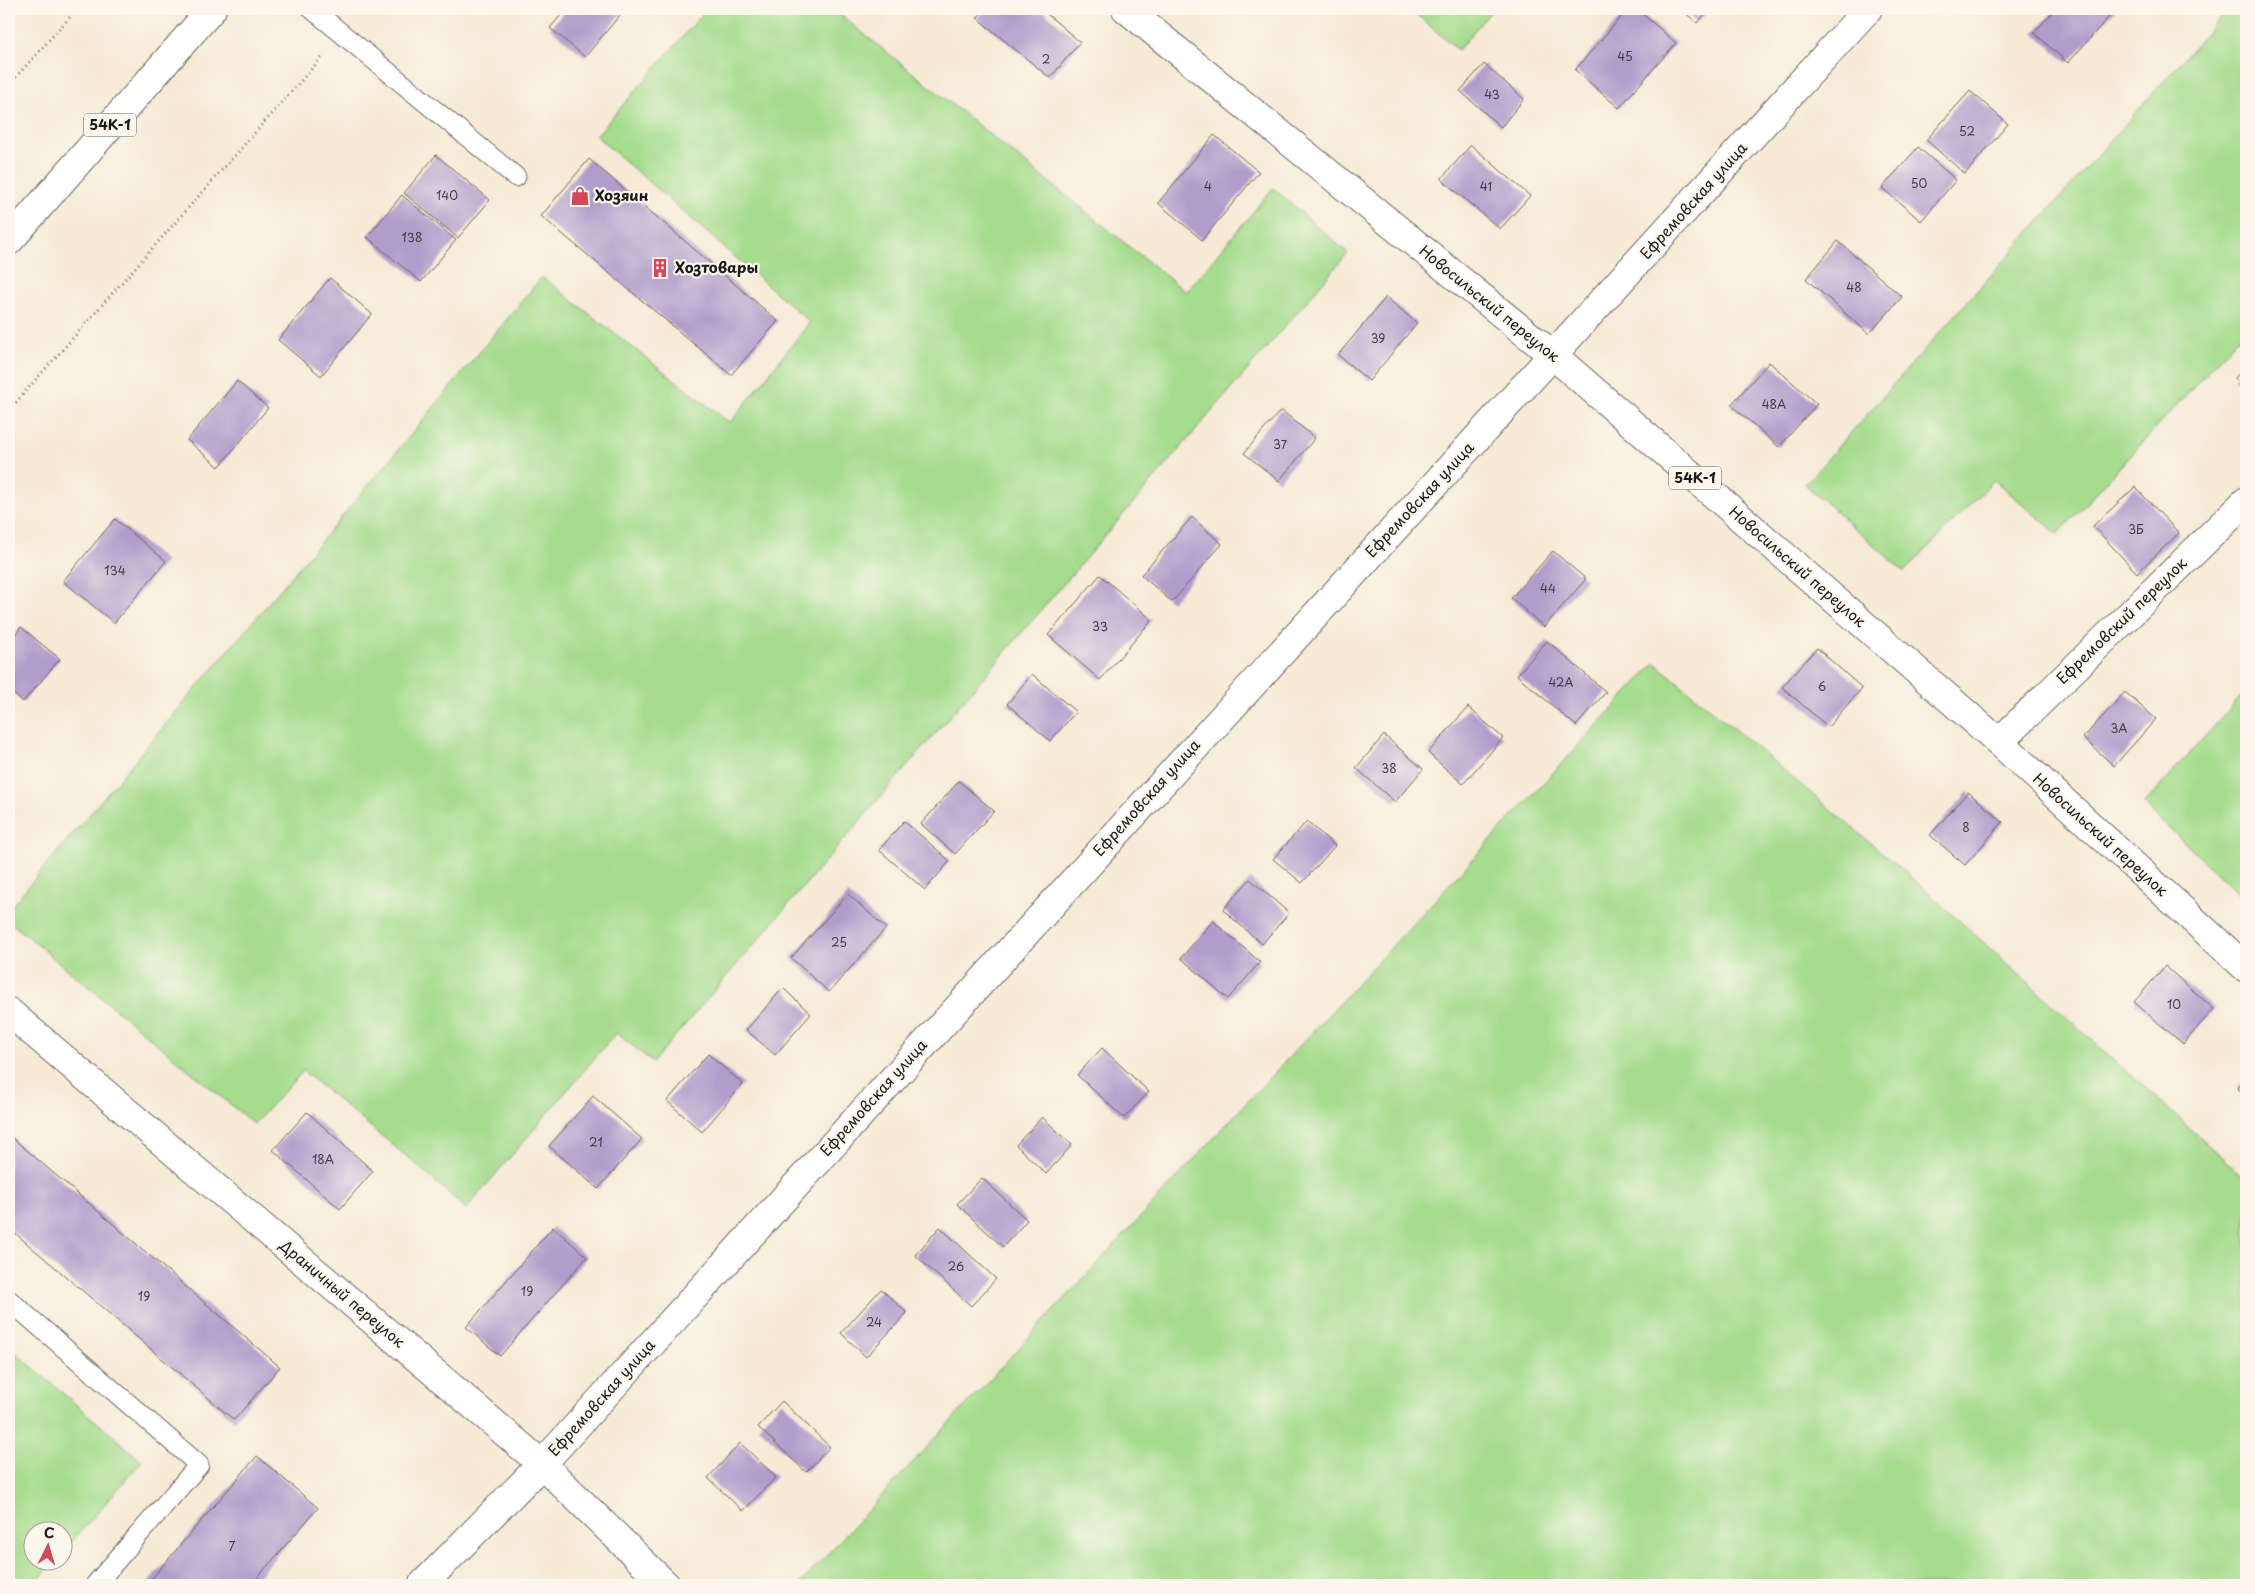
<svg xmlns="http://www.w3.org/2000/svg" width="2255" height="1594" viewBox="0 0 2255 1594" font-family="'Playpen Sans',sans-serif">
<rect width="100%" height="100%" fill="#fbf7ec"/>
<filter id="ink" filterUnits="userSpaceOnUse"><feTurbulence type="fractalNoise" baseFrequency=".02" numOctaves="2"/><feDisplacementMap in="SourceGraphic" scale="10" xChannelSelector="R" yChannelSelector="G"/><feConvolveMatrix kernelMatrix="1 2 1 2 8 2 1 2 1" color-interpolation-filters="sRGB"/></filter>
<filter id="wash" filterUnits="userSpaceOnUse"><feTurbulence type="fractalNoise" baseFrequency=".0096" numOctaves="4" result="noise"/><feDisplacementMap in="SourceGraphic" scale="20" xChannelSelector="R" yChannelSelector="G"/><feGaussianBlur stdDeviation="1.12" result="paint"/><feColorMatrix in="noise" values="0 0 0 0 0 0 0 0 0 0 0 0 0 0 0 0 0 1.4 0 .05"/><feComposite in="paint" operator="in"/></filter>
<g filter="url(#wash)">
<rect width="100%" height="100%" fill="#f7ead6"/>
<g fill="#a5dc8d" stroke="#607c54">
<path d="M707,9H833L1186,292L1273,188L1348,253L653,1062L616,1033L466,1209L411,1160L303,1071L254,1124L9,921V909L395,454L542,277L730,423L810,322L596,136Z"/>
<path d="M1410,9H1493L1458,50Z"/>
<path d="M2228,9H2246V330L2058,534L1994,480L1904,572L1805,484Z"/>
<path d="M1655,663L1903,870L2246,1179V1585H799Z"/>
<path d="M2246,691V901L2144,804Z"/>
<path d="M9,1347L142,1461L63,1552L62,1532H32V1562H54L34,1585H9Z"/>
</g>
<g id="blocks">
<g fill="#b09dcb">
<path d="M566,9H625L585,57L550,28Z"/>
<path d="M985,9H1041L1080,42L1050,78L977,18Z"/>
<path d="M1628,9H1637L1676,43L1619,108L1575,70Z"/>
<path d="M1681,9H1710L1697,23Z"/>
<path d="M2055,9H2116L2068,63L2034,33Z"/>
<path d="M1484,64L1524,99L1501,127L1460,91Z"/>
<path d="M1970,91L2008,124L1965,174L1926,140Z"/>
<path d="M1214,135L1259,172L1202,240L1158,203Z"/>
<path d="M1471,145L1530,196L1500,229L1441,179Z"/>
<path d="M1918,147L1956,180L1921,221L1882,188Z"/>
<path d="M436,155L490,200L458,238L404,193Z"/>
<path d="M589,159L778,321L731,375L541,216Z"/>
<path d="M402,195L456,240L421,282L367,237Z"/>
<path d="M1838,241L1902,297L1869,334L1806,279Z"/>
<path d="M330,278L372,314L321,376L278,340Z"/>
<path d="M1386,297L1417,323L1369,381L1338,355Z"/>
<path d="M1769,362L1817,404L1779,447L1731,405Z"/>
<path d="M2246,366V389L2235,378Z"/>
<path d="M237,381L268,408L219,467L187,440Z"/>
<path d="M1281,410L1315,438L1279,481L1244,453Z"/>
<path d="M2135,487L2179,533L2137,573L2093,526Z"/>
<path d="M1192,517L1222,544L1172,602L1141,575Z"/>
<path d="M115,519L166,561L114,623L63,581Z"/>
<path d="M1553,551L1586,579L1544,627L1511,598Z"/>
<path d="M1100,575L1152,620L1100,680L1048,635Z"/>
<path d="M21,627L60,659L23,702L9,690V642Z"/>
<path d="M1547,641L1606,692L1576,726L1517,675Z"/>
<path d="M1817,648L1862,688L1828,727L1782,687Z"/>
<path d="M1032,674L1076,712L1050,741L1007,704Z"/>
<path d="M2125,692L2156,719L2114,766L2083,738Z"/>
<path d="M1468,707L1503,738L1463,784L1428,753Z"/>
<path d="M1384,735L1423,769L1395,802L1356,768Z"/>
<path d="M959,781L994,811L955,854L921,824Z"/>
<path d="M1968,792L2003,822L1965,865L1930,835Z"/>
<path d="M904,821L950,861L925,890L879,850Z"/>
<path d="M1307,821L1335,846L1302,883L1273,859Z"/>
<path d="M1250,879L1289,913L1262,944L1223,910Z"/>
<path d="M848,894L886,928L829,992L791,958Z"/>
<path d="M1213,921L1260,962L1228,999L1181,958Z"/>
<path d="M2165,966L2214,1009L2183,1044L2134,1002Z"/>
<path d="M783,988L811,1014L775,1055L746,1030Z"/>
<path d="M1102,1048L1149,1092L1124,1118L1077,1075Z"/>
<path d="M708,1054L743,1084L702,1132L667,1101Z"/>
<path d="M2246,1077V1095L2237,1088Z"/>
<path d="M593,1096L642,1139L598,1189L549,1146Z"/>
<path d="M307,1112L373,1171L340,1209L273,1150Z"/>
<path d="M1042,1117L1072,1145L1046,1174L1016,1145Z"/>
<path d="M9,1135L280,1367L234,1420L9,1228Z"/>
<path d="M982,1178L1027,1220L1003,1247L957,1204Z"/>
<path d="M553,1227L587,1257L500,1356L466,1327Z"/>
<path d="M940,1227L996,1279L971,1306L915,1255Z"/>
<path d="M881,1289L907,1313L866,1357L841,1333Z"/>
<path d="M782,1401L830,1447L806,1472L758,1427Z"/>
<path d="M740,1443L776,1477L743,1511L708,1478Z"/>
<path d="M257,1456L318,1508L251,1585H146Z"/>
</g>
</g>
</g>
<g filter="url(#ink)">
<use href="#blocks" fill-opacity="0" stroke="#69645d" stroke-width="1"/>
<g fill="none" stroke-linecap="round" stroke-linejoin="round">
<g stroke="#69645d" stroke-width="21">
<g id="lane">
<path d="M312,9L516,177"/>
<path d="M9,1300L199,1465L95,1585"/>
</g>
</g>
<g stroke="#69645d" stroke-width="30">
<g id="street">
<path d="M1999,742L2246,501"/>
<path d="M9,1012L542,1464L666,1585"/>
<path d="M422,1585L542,1464L1868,9"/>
</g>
</g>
<g stroke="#69645d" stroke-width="30">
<g id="primary">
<path d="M1126,9L1554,356L1999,742L2246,968"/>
<path d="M9,241L212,9"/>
</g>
</g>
<g stroke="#69645d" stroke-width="3" stroke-dasharray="1 4" stroke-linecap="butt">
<path d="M9,85L77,9"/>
<path d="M9,410L323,56"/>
</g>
<use href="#lane" stroke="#fff" stroke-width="19"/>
<use href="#street" stroke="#fff" stroke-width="28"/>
<use href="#primary" stroke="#fff" stroke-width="28"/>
</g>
</g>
<defs>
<g id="shop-bare" transform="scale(1.5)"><path d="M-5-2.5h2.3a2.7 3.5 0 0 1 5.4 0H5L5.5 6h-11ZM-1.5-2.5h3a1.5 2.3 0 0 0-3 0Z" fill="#d1495b" stroke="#fbf7ec" stroke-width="2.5" paint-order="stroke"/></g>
<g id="building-bare" transform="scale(1.5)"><path d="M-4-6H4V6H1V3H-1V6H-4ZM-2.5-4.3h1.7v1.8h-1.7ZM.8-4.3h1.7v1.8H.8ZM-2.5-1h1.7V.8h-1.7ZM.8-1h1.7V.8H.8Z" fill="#d1495b" stroke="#fbf7ec" stroke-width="2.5" paint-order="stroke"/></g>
</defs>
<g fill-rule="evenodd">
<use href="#shop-bare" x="580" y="196"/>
<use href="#building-bare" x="660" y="268"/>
</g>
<g text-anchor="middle" stroke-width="4.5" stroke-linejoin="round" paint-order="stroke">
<g font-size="12" fill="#413c48">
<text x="1625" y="61">45</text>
<text x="1046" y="64">2</text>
<text x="1492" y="99">43</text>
<text x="1967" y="136">52</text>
<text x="1919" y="188">50</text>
<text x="1208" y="191">4</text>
<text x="1486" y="191">41</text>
<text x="447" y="200">140</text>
<text x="412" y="242">138</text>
<text x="1854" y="292">48</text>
<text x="1378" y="343">39</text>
<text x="1774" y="409">48А</text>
<text x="1280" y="449">37</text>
<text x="2136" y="534">3Б</text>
<text x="115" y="575">134</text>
<text x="1548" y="593">44</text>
<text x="1100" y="631">33</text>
<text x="1561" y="687">42А</text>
<text x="1822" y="691">6</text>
<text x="2119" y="733">3А</text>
<text x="1389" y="773">38</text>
<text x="1966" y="832">8</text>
<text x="839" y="947">25</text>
<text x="2174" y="1009">10</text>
<text x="596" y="1147">21</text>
<text x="323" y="1164">18А</text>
<text x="956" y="1271">26</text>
<text x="527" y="1296">19</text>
<text x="144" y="1301">19</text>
<text x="874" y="1327">24</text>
<text x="232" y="1551">7</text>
</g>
<g fill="#fbf7ec" stroke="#5f5e5a" stroke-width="1">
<rect x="84" y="113.5" width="52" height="23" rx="4"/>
<rect x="1669" y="466.5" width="52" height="23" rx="4"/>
</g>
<g font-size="14" font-weight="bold" fill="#1c1c1c">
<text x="110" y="130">54К-1</text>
<text x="1695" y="483">54К-1</text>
</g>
<g font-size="15" font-weight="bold" fill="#1c1c1c" stroke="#fbf7ec" text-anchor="start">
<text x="595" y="201">Хозяин</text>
<text x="675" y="273">Хозтовары</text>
</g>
<g font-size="15" fill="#1c1c1c" stroke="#fbf7ec">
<text transform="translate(1694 201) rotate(-48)" y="5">Ефремовская улица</text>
<text transform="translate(1489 304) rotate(39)" y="5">Новосильский переулок</text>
<text transform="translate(1420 500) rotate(-47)" y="5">Ефремовская улица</text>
<text transform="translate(1797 567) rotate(41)" y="5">Новосильский переулок</text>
<text transform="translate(2122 621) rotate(-44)" y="5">Ефремовский переулок</text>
<text transform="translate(1147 798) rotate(-48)" y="5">Ефремовская улица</text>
<text transform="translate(2100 835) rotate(42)" y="5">Новосильский переулок</text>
<text transform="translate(874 1098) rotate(-48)" y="5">Ефремовская улица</text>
<text transform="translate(342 1294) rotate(40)" y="5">Драничный переулок</text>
<text transform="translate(602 1398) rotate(-48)" y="5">Ефремовская улица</text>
</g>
</g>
<rect width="2255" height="1594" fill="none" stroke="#fbf7ec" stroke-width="30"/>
<g transform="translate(48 1546) rotate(5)"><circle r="24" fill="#fbf7ec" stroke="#a29f99"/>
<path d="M0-4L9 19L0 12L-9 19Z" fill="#d1495b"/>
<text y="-8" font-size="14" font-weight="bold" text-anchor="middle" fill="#1c1c1c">С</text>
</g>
</svg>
